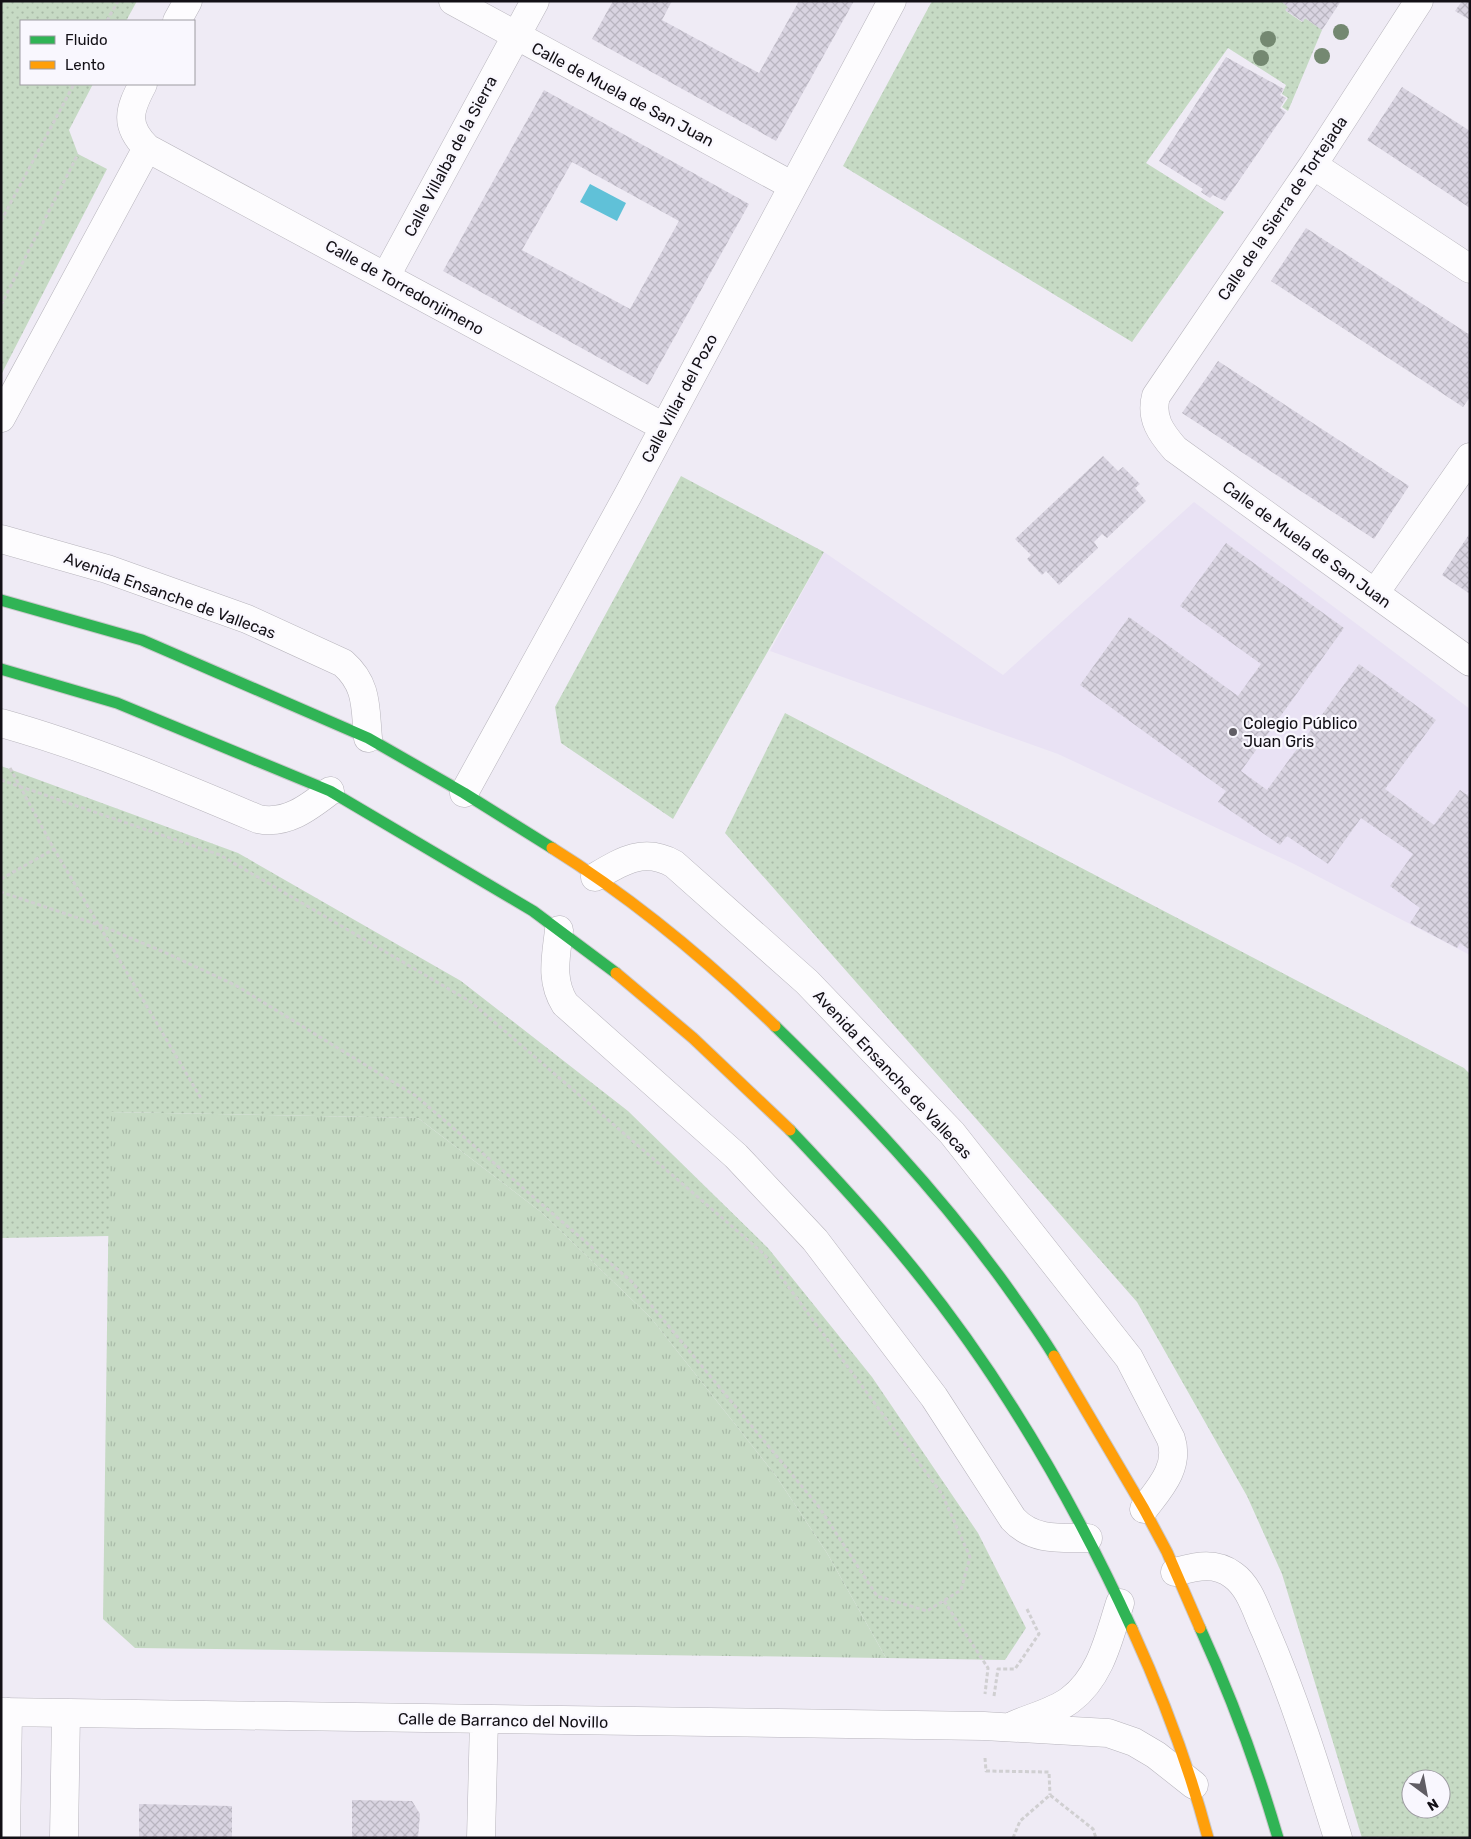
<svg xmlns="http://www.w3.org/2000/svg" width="1471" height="1839" viewBox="0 0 1471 1839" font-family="Rubik,sans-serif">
	<defs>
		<pattern id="grass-tufts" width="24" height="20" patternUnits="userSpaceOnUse" patternTransform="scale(1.25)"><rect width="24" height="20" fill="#c6dac4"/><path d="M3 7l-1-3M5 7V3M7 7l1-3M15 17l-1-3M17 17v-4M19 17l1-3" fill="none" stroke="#a9baa8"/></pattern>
		<pattern id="park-dots" width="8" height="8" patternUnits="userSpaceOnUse" patternTransform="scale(1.25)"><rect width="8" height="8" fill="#c6dac4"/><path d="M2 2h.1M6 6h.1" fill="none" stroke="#a9baa8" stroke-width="1.8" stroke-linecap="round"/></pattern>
		<pattern id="building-cross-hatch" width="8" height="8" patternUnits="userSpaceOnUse" patternTransform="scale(1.25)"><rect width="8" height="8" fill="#d9d4e1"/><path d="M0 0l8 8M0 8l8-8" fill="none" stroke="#b9b5c0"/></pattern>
	</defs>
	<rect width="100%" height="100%" fill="#efebf5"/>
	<!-- built -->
	<path fill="#e9e2f4" d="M1194,502L1470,709V955L1294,864L1058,754L770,651L824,552L1003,675Z"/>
	<!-- grass -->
	<path fill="url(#grass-tufts)" d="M110,1112L418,1118L541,1212L651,1318L776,1476L827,1553L886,1658L135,1648L103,1619Z"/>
	<!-- park -->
	<path fill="url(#park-dots)" fill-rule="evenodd" d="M1,1H137L126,21H21V84H93L69,130L78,154L107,169L1,375Z
		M932,1H1281L1288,7L1286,11L1302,22L1305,18L1322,30L1288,111L1282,107L1288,98L1282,94L1286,85L1228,48L1146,163L1224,212L1132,342L843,166Z
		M681,476L824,552L673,819L561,743L555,707Z
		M785,713L1464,1068L1470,1074V1838H1362L1282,1574L1247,1496L1137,1302L725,833ZM1411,1779H1441V1809H1411Z
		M1,766L238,853L461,981L628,1111L768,1248L872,1377L978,1533L1026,1628L1005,1660L886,1658L827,1553L776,1476L651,1318L541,1212L418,1118L111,1112L109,1236L1,1238Z"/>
	<!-- water -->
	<path fill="#60c1d8" d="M590,184L626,203L617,221L580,202Z"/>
	<!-- building -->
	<path fill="url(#building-cross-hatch)" fill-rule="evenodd" d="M613,1H672L662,20L759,73L799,1H854L776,141L592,39Z
		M1281,1H1341L1322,30L1305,18L1303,22L1285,10L1288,7Z
		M1462,1H1470V20L1455,11Z
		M1226,57L1284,89L1280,95L1286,98L1280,108L1286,112L1225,201L1213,195L1210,198L1201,192L1203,189L1159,161Z
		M1402,87L1470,131V208L1367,140Z
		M544,90L749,204L648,385L443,271ZM572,162L679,221L630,309L522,250Z
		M1306,228L1470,335V397L1463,407L1271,281Z
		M1218,361L1409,486L1374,539L1182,413Z
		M1103,456L1118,471L1123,467L1140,484L1135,488L1146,501L1107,538L1102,534L1094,542L1098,548L1059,585L1046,571L1042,575L1027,559L1031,555L1015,539Z
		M1470,533V594L1442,575Z
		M1226,543L1344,628L1241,771L1267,790L1359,664L1436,720L1385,789L1434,825L1460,790L1470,797V946L1468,949L1460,943L1457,948L1410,923L1420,908L1390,886L1413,854L1361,818L1328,864L1287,836L1280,845L1218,802L1226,791L1080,685L1129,617L1238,696L1261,664L1180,606Z
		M352,1800L412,1801L420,1814L418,1838H352Z
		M139,1804L232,1806V1838H139Z"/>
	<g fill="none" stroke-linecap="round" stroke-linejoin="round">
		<!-- street casing -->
		<g stroke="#b7b4bc" stroke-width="29">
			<path id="street" d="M453,1L793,186
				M1419,1L1313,165L1156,396C1150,418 1161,433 1175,449L1470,662
				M177,21L188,1
				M143,84C129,110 124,125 147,148C320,240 491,335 664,427
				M1313,165L1470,269
				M386,276L535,1
				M1,418L147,148
				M1,539L107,569L247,619L343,663C368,685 365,707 368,738
				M1375,593L1470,457
				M1,723C90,748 173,783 258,819C286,825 308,808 330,791
				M464,793L628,495L892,1
				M595,877C622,861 644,847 674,864L807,982L952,1133L1129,1358L1171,1439C1180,1467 1160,1488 1144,1509
				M559,930C556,957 550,980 565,1004L736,1156L815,1240L934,1397L1013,1519C1033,1541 1060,1538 1088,1538
				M1175,1572C1195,1567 1214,1561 1233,1575C1250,1587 1256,1611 1265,1630C1294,1697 1316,1767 1338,1838
				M1,1712L984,1726L1108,1733L1134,1742L1156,1755L1194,1785
				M1014,1725C1032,1717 1054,1712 1070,1700C1101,1677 1109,1637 1120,1603
				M6,1838L8,1712
				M64,1838L66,1713
				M481,1838L484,1720"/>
		</g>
		<!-- fast casing -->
		<g stroke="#cac8cc" stroke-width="13">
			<path id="fast" d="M1,600L142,640L368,738L464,793L552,848
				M1,669L117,703L330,791L533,911L616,973
				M775,1026C858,1107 937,1190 1005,1284C1022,1308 1039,1331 1054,1356
				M790,1130C829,1171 868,1213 904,1257C996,1368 1072,1498 1132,1629
				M1200,1628C1231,1696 1257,1766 1278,1838"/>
		</g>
		<!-- slow casing -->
		<g stroke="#cac8cc" stroke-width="13">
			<path id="slow" d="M552,848C632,898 708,961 775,1026
				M616,973L693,1038L790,1130
				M1054,1356L1144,1509L1167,1552L1200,1628
				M1132,1629C1163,1697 1189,1766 1208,1838"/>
		</g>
		<!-- path -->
		<path stroke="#d0cfd1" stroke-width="3" stroke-dasharray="4 2.5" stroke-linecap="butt" d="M107,21L118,1
			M1,221L74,84
			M1,305L78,154
			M10,768L54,849L202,1100
			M1,780L220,855L471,1002L764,1254L942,1494L970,1557L961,1590L927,1611L877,1596L819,1507L631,1281L416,1096L235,985L164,952L99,925L1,892
			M1,879L54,849
			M944,1601L988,1668L985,1694
			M994,1696L998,1669H1015L1039,1634L1026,1607
			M985,1758L986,1771L1049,1772L1050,1795
			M1013,1838L1020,1821L1050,1795L1093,1829L1096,1838"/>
		<!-- street -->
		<use href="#street" stroke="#fdfcfe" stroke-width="28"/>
		<!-- fast -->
		<use href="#fast" stroke="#30b455" stroke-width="11"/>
		<!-- slow -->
		<use href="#slow" stroke="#ff9f0a" stroke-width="11"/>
	</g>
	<!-- trees -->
	<g fill="#748871">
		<circle cx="1341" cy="32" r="8"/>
		<circle cx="1268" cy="39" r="8"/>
		<circle cx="1322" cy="56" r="8"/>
		<circle cx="1261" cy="58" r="8"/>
	</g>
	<!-- markers -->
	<circle fill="#605d64" stroke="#f9f7fe" stroke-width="2" cx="1233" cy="732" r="5"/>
	<g text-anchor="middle" stroke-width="4.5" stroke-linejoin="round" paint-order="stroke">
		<!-- street labels -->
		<g font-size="16" fill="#131016" stroke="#f9f7fe">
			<text transform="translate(623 94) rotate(28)" y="6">Calle de Muela de San Juan</text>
			<text transform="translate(450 156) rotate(-62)" y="6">Calle Villalba de la Sierra</text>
			<text transform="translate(1282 208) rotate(-56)" y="6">Calle de la Sierra de Tortejada</text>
			<text transform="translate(405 287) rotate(29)" y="6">Calle de Torredonjimeno</text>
			<text transform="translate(679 398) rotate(-62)" y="6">Calle Villar del Pozo</text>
			<text transform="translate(1307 544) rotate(36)" y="6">Calle de Muela de San Juan</text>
			<text transform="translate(170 595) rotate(20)" y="6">Avenida Ensanche de Vallecas</text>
			<text transform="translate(893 1074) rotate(47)" y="6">Avenida Ensanche de Vallecas</text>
			<text transform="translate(503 1720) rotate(1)" y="6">Calle de Barranco del Novillo</text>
		</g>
		<!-- poi labels -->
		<g font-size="16" fill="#131016" stroke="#f9f7fe" text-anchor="start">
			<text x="1243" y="729">Colegio Público<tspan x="1243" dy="18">Juan Gris</tspan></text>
		</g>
	</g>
	<!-- border -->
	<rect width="1471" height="1839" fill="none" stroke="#131016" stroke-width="5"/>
	<!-- legend -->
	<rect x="20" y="20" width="175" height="65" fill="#f9f7fe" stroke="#9d9ba1"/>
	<rect x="30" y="36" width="25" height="8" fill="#30b455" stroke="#9d9ba1"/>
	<text x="65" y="45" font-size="15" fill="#131016">Fluido</text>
	<rect x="30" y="61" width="25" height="8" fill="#ff9f0a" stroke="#9d9ba1"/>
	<text x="65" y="70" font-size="15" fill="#131016">Lento</text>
	<!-- north arrow -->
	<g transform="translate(1426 1794) rotate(148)"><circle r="24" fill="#f9f7fe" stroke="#9d9ba1"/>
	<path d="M0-4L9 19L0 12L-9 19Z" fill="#605d64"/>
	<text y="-8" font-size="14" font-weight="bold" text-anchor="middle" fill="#131016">N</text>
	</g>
</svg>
